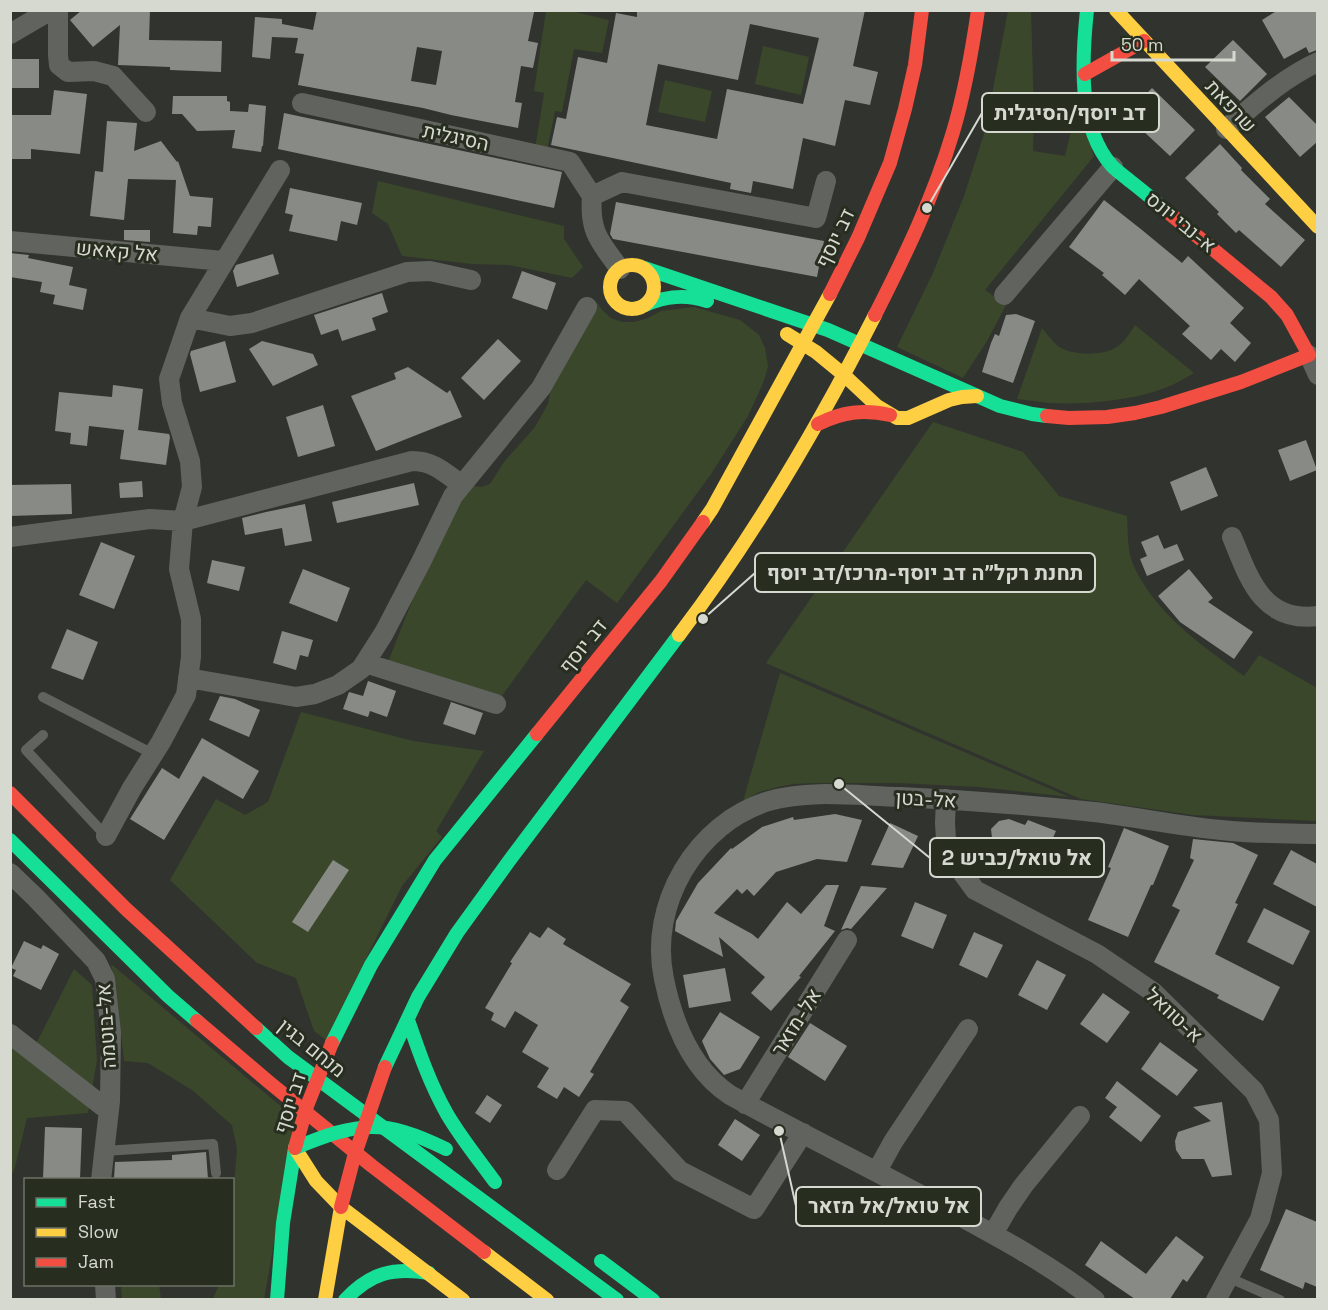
<svg xmlns="http://www.w3.org/2000/svg" width="1328" height="1310" viewBox="0 0 1328 1310" font-family="'Space Grotesk',Heebo,sans-serif">
	<rect width="100%" height="100%" fill="#31342e"/>
	<!-- green -->
	<path fill="#3a472b" d="M546,11H571L609,20L602,53L574,49L562,112L555,111L547,150L535,149L544,93L534,91Z
		M1008,11H1031L1034,114L1033,151L1065,156L1077,106L1094,156L985,290L1006,305L987,341L963,378L897,347L933,273L964,196L985,131Z
		M763,46L809,57L801,95L755,84Z
		M665,80L712,91L705,122L658,112Z
		M378,181L564,226V239L583,267L572,278L509,265L472,264L402,256L388,224L372,213Z
		M597,302L602,310L611,318L622,322H634L648,318L661,311L694,307L740,320L759,335L765,348L768,366L764,381L748,416L711,474L617,603L586,580L499,700L388,662L431,553L468,485L481,487L490,484L504,462L535,427L548,404L554,374Z
		M1135,325L1194,373C1182,380 1170,387 1156,391C1126,401 1081,405 1049,403C1039,402 1028,400 1017,399L1042,328C1047,334 1052,341 1058,346C1071,356 1103,356 1117,347C1125,341 1130,333 1135,325Z
		M933,422L1023,452L1059,496L1127,516C1128,530 1127,548 1132,562C1153,612 1201,645 1244,676L1259,655L1317,688V821L1193,815L1081,799L766,663Z
		M780,673L1069,797L979,787L898,783H814L793,784L778,787L759,792L743,801Z
		M301,712L413,741L484,751L436,831L442,837L402,886L326,1040L314,1031L296,978L257,963L170,880L216,799L245,815L268,802Z
		M111,964L296,1119L264,1299H213L219,1285L232,1284V1208L237,1148L232,1125L192,1090L148,1063L124,1061L116,987Z
		M74,969L92,985L97,1060L88,1113L27,1118L15,1167L11,1177V1037L36,1044Z
		M121,1285H159L161,1299H122Z"/>
	<!-- building -->
	<path fill="#888b85" fill-rule="evenodd" d="M82,10H150L149,40L222,41L221,72L170,70V67L118,65L120,25L93,47L70,20Z
		M317,10H525L534,12L528,41L538,43L533,68L521,66L515,102L522,103L518,128L451,115L423,108L298,85L304,54L295,53L298,38L272,37L270,59L252,57L255,17L282,19V24L313,30ZM417,47L442,51L436,85L411,81Z
		M637,10H865L853,66L878,72L870,105L845,100L835,146L803,138L793,189L753,181L751,193L730,189L731,183L551,145L557,117L566,119L578,57L607,63L616,13L637,17ZM750,24L819,38L803,104L727,89L717,139L646,125L658,64L738,80Z
		M1278,10H1317V50L1309,53L1306,47L1284,59L1262,20Z
		M1233,40L1267,74L1240,101L1205,67Z
		M10,59H39V88H10Z
		M1152,88L1195,130L1170,156L1126,115Z
		M54,90L87,94L80,154L31,149V159H10V115H51Z
		M173,96H227V101L230,102V111L248,112L249,104L266,106L263,146H262L261,152L232,148L235,130L197,131L182,114H172Z
		M1289,97L1317,125V142L1300,157L1265,117Z
		M284,113L562,172L554,208L278,149Z
		M107,121L137,123L134,151L161,141L177,162L178,161L190,196L213,198L211,227L198,226L197,235L173,233L176,180L128,179L124,220L90,216L95,171L103,172Z
		M1220,144L1242,168L1241,170L1270,199L1265,204L1305,240L1281,267L1239,230L1236,233L1217,214L1219,212L1185,178Z
		M290,188L362,203L357,225L341,221L337,241L289,231L293,215L285,213Z
		M1104,200L1142,230L1182,263L1188,256L1244,308L1230,323L1251,343L1235,362L1221,349L1211,360L1182,334L1190,326L1139,279L1125,295L1102,275L1104,273L1069,247Z
		M616,202L824,241L817,277L613,239L610,234Z
		M124,230H150V242L124,240Z
		M10,253L29,255L28,258L73,267L69,285L87,289L83,310L53,304L55,295L40,292L42,282L10,277Z
		M273,254L279,274L237,287L233,271L236,265Z
		M522,271L556,283L547,310L512,298Z
		M382,293L388,312L372,318L376,330L342,341L338,329L321,335L314,315Z
		M1016,314L1035,321L1013,383L982,372L991,343L995,334L999,336L1006,315Z
		M498,339L521,361L484,400L461,378Z
		M225,341L236,382L200,392L190,354L191,351Z
		M262,341L313,354L318,365L273,386L249,349Z
		M408,367L447,393L450,390L462,417L376,451L351,396L396,379L394,373Z
		M113,385L143,389L138,430L169,434L170,437L166,465L120,459L124,430L89,426L87,446L70,444L71,433L55,431L59,392L112,397Z
		M323,405L335,446L298,457L286,417Z
		M1306,440L1317,470L1290,481L1278,450Z
		M1206,467L1218,496L1181,511L1170,482Z
		M142,481L143,497L120,498L119,483Z
		M414,483L419,505L337,523L332,502Z
		M71,484L72,514L10,516V485Z
		M305,504L312,541L285,546L282,528L245,535L242,518L266,512Z
		M1158,535L1164,549L1177,544L1184,560L1147,576L1140,559L1147,556L1141,542Z
		M101,542L135,556L114,609L79,595Z
		M212,560L245,567L239,591L207,583Z
		M303,569L350,588L337,622L289,603Z
		M1189,569L1213,598L1208,602L1253,632L1234,659L1180,622L1158,596Z
		M67,629L98,642L83,680L51,668Z
		M282,631L313,640L308,657L300,655L296,670L273,663Z
		M368,681L396,691L387,717L370,711L368,717L343,709L349,692L363,696Z
		M220,696L235,699L260,710L249,737L209,720Z
		M451,702L483,713L475,735L443,724Z
		M202,738L259,771L243,799L203,776L164,840L130,819L162,768L179,779Z
		M835,814L862,820L847,862L817,859L776,872L754,896L747,889L742,894L737,889L714,913L752,934L758,939L787,902L801,914L826,885H839L824,926L835,931L799,976L801,977L771,1011L751,993L765,977L719,937L723,957L675,931L676,921L698,883L731,848L732,849L762,827L793,817L794,820Z
		M1009,819L1025,825L1028,820L1056,831L1040,867L989,846L992,838L991,829L999,821Z
		M890,823L918,836L903,868L871,865Z
		M1124,828L1169,846L1153,885H1151L1128,937L1088,920L1111,868L1108,867Z
		M1193,839L1233,843L1258,855L1235,903L1238,904L1215,954L1280,987L1263,1021L1217,998L1219,995L1154,962L1180,910L1172,906L1194,860L1190,858Z
		M1291,850L1317,864V907L1273,884Z
		M333,860L349,870L308,932L292,922Z
		M861,886L887,888L851,929L847,928L841,930Z
		M915,902L947,915L933,949L901,936Z
		M1264,908L1310,931L1293,965L1247,942Z
		M548,927L566,939L563,944L631,984L620,1001L629,1007L590,1072L594,1074L579,1097L564,1087L557,1099L537,1087L549,1068L522,1052L538,1025L515,1011L505,1028L491,1020L494,1013L485,1008L512,963L510,962L530,932L540,938Z
		M974,932L1003,945L987,978L959,965Z
		M24,941L41,949L43,945L59,954L41,990L13,976L16,970L11,968Z
		M1037,960L1066,975L1047,1010L1018,995Z
		M725,968L731,1001L689,1008L683,975Z
		M1103,993L1130,1012L1107,1043L1080,1024Z
		M720,1012L760,1037L740,1069L724,1075L710,1059L702,1041Z
		M810,1023L847,1046L825,1081L788,1057Z
		M1160,1042L1198,1070L1177,1096L1141,1069Z
		M1117,1081L1161,1116L1141,1142L1109,1117L1117,1107L1105,1098Z
		M487,1095L502,1105L490,1123L475,1113Z
		M1222,1102L1232,1175L1212,1177L1204,1159H1182L1176,1150L1175,1141L1178,1132L1211,1121L1193,1107Z
		M735,1119L760,1135L742,1161L718,1145Z
		M45,1127L82,1128L80,1179H43Z
		M206,1152L208,1179H114L115,1162L172,1160V1155Z
		M1286,1209L1317,1222V1287L1305,1282L1303,1289L1260,1270Z
		M1176,1236L1204,1257L1187,1282L1183,1279L1170,1299H1135L1085,1265L1101,1241L1146,1274Z"/>
	<g fill="none" stroke-linecap="round" stroke-linejoin="round">
		<!-- lane -->
		<path stroke="#61635f" stroke-width="10" d="M43,697L153,754
			M43,735L26,750L106,836
			M104,1151L213,1144L216,1173
			M1227,1277L1280,1300"/>
		<!-- street -->
		<path stroke="#61635f" stroke-width="20" d="M58,10V55L59,65L68,72L94,71L113,76L146,112
			M10,34L51,10
			M302,103L570,162L592,196L622,182L816,218L826,181
			M1226,129C1255,104 1283,78 1318,62
			M592,196C589,232 600,242 620,269
			M10,241L223,261
			M1004,295L1113,167
			M190,318L230,326L252,323L407,272L430,271L471,280
			M1309,355L1318,375
			M10,537L150,519L183,521L412,461C434,461 445,473 462,485
			M1232,537C1249,578 1262,623 1318,616
			M365,663L496,704
			M188,678L296,697L315,694L338,685L361,669L384,633L421,562L453,496L541,388L587,307
			M946,799L945,823L946,839L953,860L975,890L1097,954L1153,992L1254,1091L1269,1120L1272,1173L1260,1219L1216,1300
			M106,836L132,788L161,742L186,695L191,657V619L179,569L183,521L192,487L190,461L172,403L169,379L190,318L280,170
			M10,873L35,897L96,961L105,979L111,1032L110,1101L101,1180
			M10,1034L109,1111
			M745,1104L847,940
			M557,1170L595,1110L625,1111L680,1171L754,1209L803,1133
			M877,1171L893,1142L968,1029
			M993,1234L1008,1208L1023,1186L1080,1116
			M105,1284L106,1300
			M1095,1300C1052,1266 1004,1240 956,1214C881,1173 805,1136 730,1095C691,1069 673,1023 664,979C648,905 696,823 769,801C811,789 858,796 901,797C965,800 1030,805 1094,812C1136,817 1178,826 1221,830C1253,834 1286,833 1318,834"/>
		<!-- fast -->
		<path stroke="#16e098" stroke-width="14" d="M1087,10C1082,58 1077,127 1112,166C1117,171 1124,176 1130,181C1143,191 1156,202 1169,213
			M644,268L828,330L1000,406L1032,414L1047,416
			M645,305C666,296 685,294 707,301
			M10,840L168,996L197,1021
			M408,1020C419,1052 430,1084 447,1114C461,1138 479,1160 495,1182
			M256,1028L288,1057L617,1300
			M332,1043L371,965L435,860L537,734
			M385,1067L418,997L457,933L509,861L679,635
			M601,1261L653,1300
			M277,1300L283,1223L295,1148
			M345,1300C370,1273 393,1267 429,1273"/>
		<!-- slow -->
		<path stroke="#ffcf43" stroke-width="14" d="M1116,10L1318,227
			M610 287a22 22 0 1 1 44 0a22 22 0 1 1-44 0Z
			M787,334L816,352L844,375L877,406L897,418H908L949,400L962,397L977,396
			M703,522L712,509L830,294
			M679,635C755,535 818,427 875,315
			M295,1148L316,1181L341,1207L463,1300
			M484,1252L547,1300
			M325,1300L341,1207"/>
		<!-- jam -->
		<path stroke="#f24e42" stroke-width="14" d="M1085,74L1144,41
			M830,294L858,238L890,163L905,109L915,65L922,10
			M875,315C905,256 934,196 953,132C965,92 972,51 978,10
			M1047,416L1069,418L1107,417L1135,413L1161,407L1241,382L1309,355L1287,315L1271,297L1169,213
			M818,424C842,412 863,409 890,415
			M537,734L661,581L703,522
			M10,793L126,909L256,1028
			M197,1021L270,1083L372,1166L484,1252"/>
		<!-- fast-bridge -->
		<path stroke="#16e098" stroke-width="14" d="M295,1148C358,1122 383,1118 446,1149"/>
		<!-- jam-bridge -->
		<path stroke="#f24e42" stroke-width="14" d="M295,1148L307,1106L332,1043
			M341,1207L354,1157L385,1067"/>
	</g>
	<g text-anchor="middle" stroke-width="6" stroke-linejoin="round" paint-order="stroke">
		<!-- street labels -->
		<g font-size="20" fill="#d5d9d0" stroke="#272e20">
			<text transform="translate(1231 106) rotate(47)" y="7">שרפאת</text>
			<text transform="translate(456 137) rotate(12)" y="7">הסיגלית</text>
			<text transform="translate(1181 222) rotate(39)" y="7">א-נבי יונס</text>
			<text transform="translate(835 238) rotate(-64)" y="7">דב יוסף</text>
			<text transform="translate(117 251) rotate(5)" y="7">אל קאאש</text>
			<text transform="translate(583 646) rotate(-51)" y="7">דב יוסף</text>
			<text transform="translate(926 799) rotate(3)" y="7">אל-בטן</text>
			<text transform="translate(1174 1015) rotate(43)" y="7">א-טוואל</text>
			<text transform="translate(796 1022) rotate(-58)" y="7">אל-מזאר</text>
			<text transform="translate(106 1026) rotate(-94)" y="7">אל-בוטמה</text>
			<text transform="translate(312 1048) rotate(39)" y="7">מנחם בגין</text>
			<text transform="translate(290 1103) rotate(-72)" y="7">דב יוסף</text>
		</g>
	</g>
	<!-- callouts -->
	<path fill="none" stroke="#d5d9d0" stroke-width="2" d="M927 208L982 113M703 619L755 573M839 784L930 858M779 1131L796 1206"/>
	<g fill="#d5d9d0" stroke="#272e20" stroke-width="2">
		<circle cx="927" cy="208" r="6"/>
		<circle cx="703" cy="619" r="6"/>
		<circle cx="839" cy="784" r="6"/>
		<circle cx="779" cy="1131" r="6"/>
	</g>
	<g fill="#272e20" stroke="#d5d9d0" stroke-width="2">
		<rect x="982" y="93" width="177" height="39" rx="6"/>
		<rect x="755" y="553" width="340" height="39" rx="6"/>
		<rect x="930" y="838" width="174" height="39" rx="6"/>
		<rect x="796" y="1187" width="185" height="39" rx="6"/>
	</g>
	<g font-size="21" text-anchor="middle" font-weight="bold" fill="#d5d9d0">
		<text x="1070" y="120">דב יוסף/הסיגלית</text>
		<text x="925" y="580">תחנת רקל״ה דב יוסף-מרכז/דב יוסף</text>
		<text x="1017" y="865">אל טואל/כביש 2</text>
		<text x="889" y="1213">אל טואל/אל מזאר</text>
	</g>
	<!-- border -->
	<rect width="1328" height="1310" fill="none" stroke="#d5d9d0" stroke-width="24"/>
	<!-- legend -->
	<rect x="24" y="1178" width="210" height="108" fill="#272e20" stroke="#6d7266" stroke-width="1.5"/>
	<rect x="36" y="1198" width="30" height="9" fill="#16e098" stroke="#6d7266" stroke-width="1.5"/>
	<text x="78" y="1208" font-size="18" fill="#d5d9d0">Fast</text>
	<rect x="36" y="1228" width="30" height="9" fill="#ffcf43" stroke="#6d7266" stroke-width="1.5"/>
	<text x="78" y="1238" font-size="18" fill="#d5d9d0">Slow</text>
	<rect x="36" y="1258" width="30" height="9" fill="#f24e42" stroke="#6d7266" stroke-width="1.5"/>
	<text x="78" y="1268" font-size="18" fill="#d5d9d0">Jam</text>
	<!-- scale -->
	<path d="M1112 51v9h122v-9" fill="none" stroke="#d5d9d0" stroke-width="3"/>
	<text x="1121" y="51" font-size="18" fill="#d5d9d0" stroke="#272e20" stroke-width="4.5" paint-order="stroke">50 m</text>
</svg>
